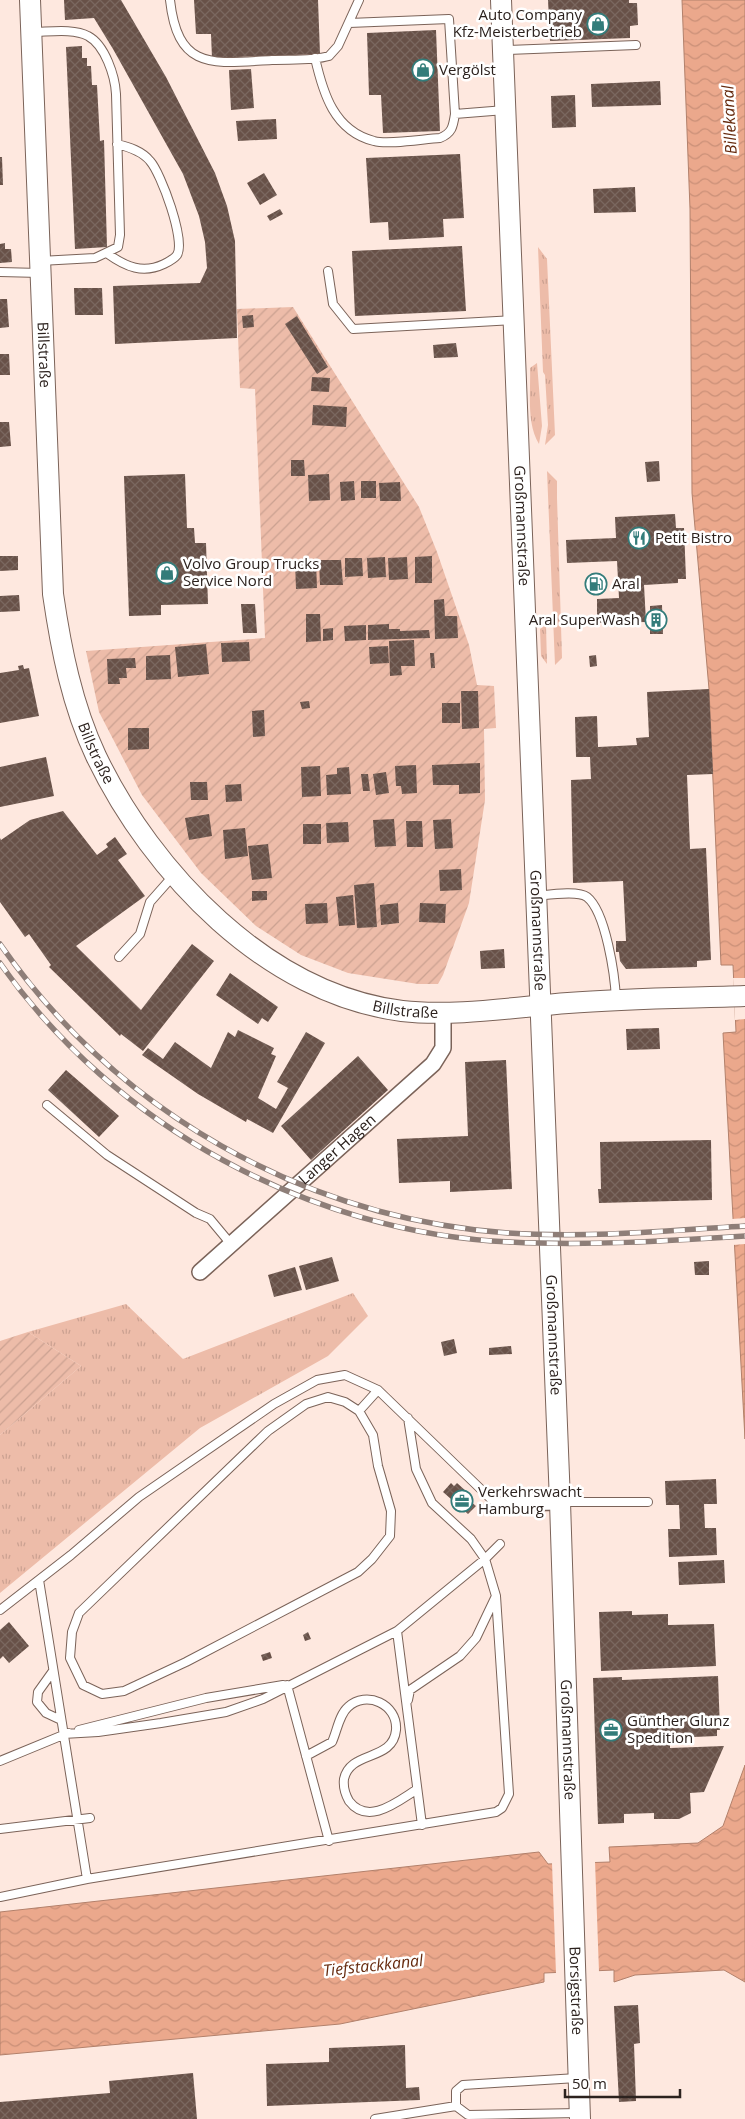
<svg xmlns="http://www.w3.org/2000/svg" width="745" height="2119" viewBox="0 0 745 2119" font-family="'Open Sans',sans-serif">
	<defs>
		<pattern id="grass-tufts" width="24" height="20" patternUnits="userSpaceOnUse" patternTransform="scale(1.25)"><rect width="24" height="20" fill="#edbca9"/><path d="M3 7l-1-3M5 7V3M7 7l1-3M15 17l-1-3M17 17v-4M19 17l1-3" fill="none" stroke="#cba191"/></pattern>
		<pattern id="garden-furrows" width="10" height="10" patternUnits="userSpaceOnUse" patternTransform="scale(1.25)"><rect width="10" height="10" fill="#edbca9"/><path d="M-1 1l2-2M0 10L10 0M9 11l2-2" fill="none" stroke="#cba191"/></pattern>
		<pattern id="water-waves" width="16" height="10" patternUnits="userSpaceOnUse" patternTransform="scale(1.25)"><rect width="16" height="10" fill="#eba88c"/><path d="M0 5q4-4 8 0t8 0" fill="none" stroke="#ca9078"/></pattern>
		<pattern id="building-cross-hatch" width="8" height="8" patternUnits="userSpaceOnUse" patternTransform="scale(1.25)"><rect width="8" height="8" fill="#685148"/><path d="M0 0l8 8M0 8l8-8" fill="none" stroke="#7a675f"/></pattern>
	</defs>
	<rect width="100%" height="100%" fill="#fee8df"/>
	<!-- grass -->
	<path fill="url(#grass-tufts)" d="M538,247L547,259L555,435L545,445L548,425L545,375L543,372Z
		M537,363L542,426L539,444C526,423 531,392 530,368Z
		M547,471L557,481V498L562,658L555,665Z
		M546,625L547,664L541,656L540,629Z
		M353,1293L368,1316L328,1356L200,1428L0,1593V1435L81,1366L28,1332L126,1304L183,1359Z"/>
	<!-- garden -->
	<path fill="url(#garden-furrows)" d="M293,307L419,507L437,552L469,645L477,685L494,686L496,728L484,729L485,800L469,903L443,975L438,984H418L348,973L301,955L256,926L201,873L142,795L99,712L86,651L265,638L255,389L240,388L237,309Z
		M28,1332L81,1366L0,1435V1341Z"/>
	<!-- water -->
	<path fill="url(#water-waves)" stroke="#b2806b" d="M682,0H745V1439L723,1033L736,1032L733,965H721L709,689L692,493L690,209Z
		M745,1765V1982L724,1970L635,1975L614,1982V1970L544,1973V1982L340,2024L0,2055V1912L539,1852L548,1864L610,1862L609,1847L698,1843L723,1826Z"/>
	<!-- pier -->
	<path fill="#fee8df" d="M733,978H745V1019L735,1020Z
		M745,1218V1244L733,1245L732,1219Z
		M595,1861L599,1972L556,1974L552,1863Z"/>
	<!-- building -->
	<path fill="url(#building-cross-hatch)" d="M64,0H121L166,77L215,173L227,206L235,241L237,338L115,344L113,286L200,283L207,268L205,242L199,216L183,174L113,49L94,18L65,20Z
		M194,0H318L320,54L212,58L211,34H196Z
		M548,0H629V3H637L638,25L630,26V38L550,41Z
		M436,30L440,131L383,133L381,95H369L367,33Z
		M82,46V58H87V66H91L92,85H97L100,141L104,140L107,247L75,249L66,47Z
		M251,69L254,108L231,110L229,70Z
		M660,81L661,105L592,107L591,84Z
		M575,95L576,127L552,128L551,96Z
		M276,119L277,139L238,141L236,121Z
		M460,154L464,218L443,219L444,237L389,240L388,222L370,223L366,158Z
		M0,157H2L3,185H0Z
		M264,173L277,195L260,205L247,183Z
		M635,187L636,212L594,213L593,189Z
		M280,209L283,214L270,221L267,216Z
		M5,243V249H11L12,262L0,263V244Z
		M462,246L466,311L355,316L352,251Z
		M74,288H102L103,315H75Z
		M0,299H7L9,327L0,328Z
		M253,315L254,327L243,328L242,316Z
		M297,316L328,367L317,374L285,324Z
		M456,343L458,357L434,358L433,345Z
		M0,354H9L10,375H0Z
		M312,377L330,378L329,392L311,391Z
		M313,405L347,407L346,427L312,425Z
		M0,422H9L11,446L0,447Z
		M291,460H304L305,476H291Z
		M659,461L660,481L647,482L645,462Z
		M185,474L187,528H194L195,543H206L208,604L161,605V615L129,616L124,476Z
		M329,474L330,500L309,501L308,475Z
		M354,481L355,500L341,501L340,482Z
		M361,481H376V498H361Z
		M400,482L401,501H380L379,483Z
		M675,514L676,528H684L686,579H678V583L644,585L646,622L597,623V599L619,598L617,561L567,563L566,540L616,538L615,517Z
		M0,556H18V570L0,571Z
		M432,556V583H415V557Z
		M385,557L386,577L368,578L367,558Z
		M407,557L408,579L389,580L388,558Z
		M345,558H362L363,576L345,577Z
		M319,560H341L343,585H320Z
		M316,561L317,588L296,589L295,562Z
		M19,595L20,611L0,612V596Z
		M444,599L445,616H457L458,638L435,639L434,600Z
		M241,604H255L257,633H243Z
		M662,605L663,634H650V606Z
		M306,614H320L321,641L306,642Z
		M389,624V629H400V631L429,630L430,638L368,640V625Z
		M366,625V640L345,641L344,626Z
		M333,628V640L323,641V629Z
		M414,640L415,666H401L402,675L390,676L389,641Z
		M249,642L250,661L222,662L221,643Z
		M206,644L209,674L178,677L175,647Z
		M388,646L389,663L370,664L369,647Z
		M430,653H434L435,668H431Z
		M170,655L171,679L146,680V656Z
		M596,655L597,666L590,667L589,656Z
		M135,658L136,668H126L127,678H119L120,684H108L107,659Z
		M23,665L24,669L29,668L39,716L0,723V673L19,670L18,666Z
		M709,689L713,774L687,775L690,849L706,848L711,960L697,961V967L626,969L620,961L619,952H616V941H626L623,881L573,883L571,780L591,779L590,757H576L575,717L597,716L598,747L637,745L636,738L649,737L647,692Z
		M461,691H478L479,728L462,729Z
		M309,701L310,708L302,709L300,702Z
		M442,703H460V723H442Z
		M264,710L265,736L253,737L252,711Z
		M128,728H149V749L128,750Z
		M46,757L54,796L0,807V767Z
		M480,763V793L459,794V785H433L432,765Z
		M416,765L417,793L402,794L401,786H396L395,766Z
		M320,766L321,796L302,797L301,767Z
		M349,767L351,794L327,795L326,775L337,774V768Z
		M386,772L389,793L376,795L373,774Z
		M361,774H368L370,791H363Z
		M190,782H207L208,800H191Z
		M241,784L242,801L226,802L225,785Z
		M63,811L97,855L108,847L106,844L115,837L127,854L118,860L145,896L76,946L141,1010L192,944L214,961L143,1051L121,1034L120,1036L49,967L51,965L29,934L25,937L0,902V838L1,840L30,820Z
		M209,814L212,836L189,840L185,818Z
		M394,819L396,846L375,847L373,820Z
		M451,819L453,848L435,849L433,820Z
		M406,821H422L423,847H407Z
		M348,822L349,842L327,843L326,823Z
		M303,824H321V844H303Z
		M245,828L248,856L225,859L223,830Z
		M268,844L272,878L252,880L248,846Z
		M461,869L462,890L440,891L439,870Z
		M374,883L377,927L357,928L354,885Z
		M252,891H267V900L252,901Z
		M353,895L355,925L339,926L336,897Z
		M327,903L328,923L306,924L305,904Z
		M398,903L399,923L381,925L380,905Z
		M420,903L446,904L445,923L419,922Z
		M504,949L505,968L481,969L480,951Z
		M230,973L278,1007L268,1022L262,1018L258,1024L216,995Z
		M659,1028L660,1049L627,1050L626,1029Z
		M238,1030L274,1048L271,1054L276,1056L258,1098L276,1109L288,1088L277,1082L306,1032L325,1043L273,1133L247,1119L246,1122L198,1094L142,1055L148,1048L163,1059L175,1042L211,1068L228,1032L235,1037Z
		M358,1056L388,1090L311,1160L281,1126Z
		M506,1060L512,1189L450,1192V1181L399,1183L397,1139L468,1136L465,1062Z
		M66,1070L119,1116L99,1137L48,1090Z
		M711,1140L712,1200L599,1203L598,1189H601L600,1142Z
		M332,1257L339,1281L306,1290L299,1266Z
		M709,1261V1275H695L694,1262Z
		M295,1267L302,1290L274,1297L268,1275Z
		M454,1339L457,1353L444,1356L441,1342Z
		M511,1346L512,1354L489,1355V1348Z
		M716,1479L717,1504H704L705,1528H716L717,1555L669,1557L668,1529H680L679,1505H666L665,1481Z
		M451,1483L454,1486L457,1483L467,1492L464,1496L476,1506L468,1514L443,1492Z
		M724,1560L725,1583L679,1585L678,1562Z
		M632,1611V1615L668,1614V1625L714,1624L716,1666L601,1671L599,1612Z
		M9,1622L29,1646L9,1663L3,1656L0,1659V1630Z
		M308,1632L311,1639L305,1641L303,1635Z
		M270,1652L272,1658L263,1661L261,1655Z
		M718,1676L720,1730H717V1736L670,1738V1748L724,1746L704,1792L690,1793L691,1813L679,1819H654V1813L624,1814V1823L598,1824L593,1678L622,1677V1680Z
		M638,2005L640,2043L634,2044L636,2101L619,2102L614,2006Z
		M405,2045L406,2088L419,2087L420,2100L267,2106L266,2064L329,2062V2048Z
		M193,2073L197,2119H0V2102L110,2093L109,2081Z"/>
	<g fill="none" stroke-linecap="round" stroke-linejoin="round">
		<!-- lane casing -->
		<g stroke="#7b6359" stroke-width="10">
			<path id="lane" d="M170,0C178,72 214,63 272,60C290,59 312,61 329,56L338,46L359,0
				M349,23L449,19L455,114L505,110
				M33,32C48,32 74,28 88,36C105,45 115,76 116,94L120,235L118,247L95,258L40,261
				M505,50L636,45
				M315,58C323,93 334,131 374,141C388,145 423,139 440,138C452,133 453,127 455,114
				M108,254C126,267 143,274 164,264C168,262 174,259 177,255C186,241 161,173 150,161C142,151 129,147 117,144
				M328,271L333,304L353,329L513,320
				M0,272L40,273
				M536,896C547,895 578,890 587,897C606,912 615,976 616,1000
				M119,957L140,934L150,902L173,876
				M47,1105L107,1155L196,1213L210,1219L230,1243
				M328,1397L345,1402L359,1411L373,1435L378,1466L391,1511L390,1536L372,1559L358,1572L186,1662L124,1691L102,1694L83,1685L70,1658L72,1632L79,1613L268,1431L306,1404Z
				M359,1411L378,1390
				M562,1502H648
				M39,1580L87,1879
				M0,1610L71,1555L139,1497L274,1404L317,1380L345,1375L378,1390L492,1500L506,1503
				M397,1631L422,1825
				M53,1671L38,1692L37,1702L46,1713L61,1720
				M287,1685L329,1841
				M408,1700L410,1690L460,1656L476,1638L496,1596L485,1559L471,1539L432,1503L416,1469L408,1418
				M79,1730L206,1698L283,1685
				M63,1734L98,1732L161,1723L226,1712L263,1699L397,1631L485,1559L500,1544
				M306,1756L332,1742C337,1731 339,1715 348,1707C366,1690 398,1704 396,1730C393,1762 350,1750 344,1779C343,1787 345,1794 349,1801C368,1826 397,1802 416,1790
				M0,1761L68,1733
				M0,1829L90,1818
				M0,1897L87,1879L496,1812L502,1808L509,1794L496,1596
				M577,2078L463,2085L456,2091V2106L468,2115L579,2113
				M375,2119L456,2106"/>
		</g>
		<!-- street casing -->
		<g stroke="#7b6359" stroke-width="18">
			<g id="street">
				<path id="s1" d="M200,1272L433,1064L443,1048V1011"/>
				<path d="M506,1503L560,1502"/>
			</g>
		</g>
		<!-- secondary casing -->
		<g stroke="#7b6359" stroke-width="22">
			<g id="secondary">
				<path id="s2" d="M30,0L53,594C61,649 72,705 96,756C152,873 267,994 402,1011C453,1017 516,1007 568,1003C627,998 686,998 745,996"/>
				<path id="s3" d="M501,0L560,1502L580,2119"/>
			</g>
		</g>
		<!-- lane -->
		<use href="#lane" stroke="#fff" stroke-width="8"/>
		<!-- street -->
		<use href="#street" stroke="#fff" stroke-width="15"/>
		<!-- secondary -->
		<use href="#secondary" stroke="#fff" stroke-width="20"/>
		<!-- rail casing -->
		<g stroke="#8e7e78" stroke-width="5.5">
			<path id="rail" d="M0,944C117,1112 304,1218 508,1233C587,1238 667,1231 745,1226
				M0,963C114,1126 311,1233 510,1242C588,1246 667,1241 745,1236"/>
		</g>
		<!-- rail -->
		<use href="#rail" stroke="#fff" stroke-width="4" stroke-dasharray="11" stroke-linecap="butt"/>
	</g>
	<!-- icons -->
	<defs>
		<g id="shop-ring" transform="scale(1.125)"><circle r="9.5" fill="#fff" stroke="#337c7a" stroke-width="1.5"/><path d="M-5-2.5h2.3a2.7 3.5 0 0 1 5.4 0H5L5.5 6h-11ZM-1.5-2.5h3a1.5 2.3 0 0 0-3 0Z" fill="#337c7a"/></g>
		<g id="restaurant-ring" transform="scale(1.125)"><circle r="9.5" fill="#fff" stroke="#337c7a" stroke-width="1.5"/><path d="M-5-6h1v4h1v-4h1v4h1v-4h1v5L-1.5 .5V6h-2V.5L-5-1ZM5-6V6H3V1.5H1.5Q1.5-4 5-6Z" fill="#337c7a"/></g>
		<g id="fuel-ring" transform="scale(1.125)"><circle r="9.5" fill="#fff" stroke="#337c7a" stroke-width="1.5"/><path d="M-5.5-6h7V0h2V4h1.3V-2.5L3-4.5l.8-.8L6-3V5H2.5V1h-1V6h-7ZM-4.2-4.7v3.2H.2V-4.7Z" fill="#337c7a"/></g>
		<g id="building-ring" transform="scale(1.125)"><circle r="9.5" fill="#fff" stroke="#337c7a" stroke-width="1.5"/><path d="M-4-6H4V6H1V3H-1V6H-4ZM-2.5-4.3h1.7v1.8h-1.7ZM.8-4.3h1.7v1.8H.8ZM-2.5-1h1.7V.8h-1.7ZM.8-1h1.7V.8H.8Z" fill="#337c7a"/></g>
		<g id="office-ring" transform="scale(1.125)"><circle r="9.5" fill="#fff" stroke="#337c7a" stroke-width="1.5"/><path d="M-6-3h4V-5.5h4V-3h4V5H-6ZM-1-4.5V-3h2v-1.5ZM-6 0V1H6V0Z" fill="#337c7a"/></g>
	</defs>
	<g fill-rule="evenodd">
		<use href="#shop-ring" x="598" y="24"/>
		<use href="#shop-ring" x="423" y="70"/>
		<use href="#restaurant-ring" x="639" y="538"/>
		<use href="#shop-ring" x="167" y="573"/>
		<use href="#fuel-ring" x="596" y="584"/>
		<use href="#building-ring" x="656" y="620"/>
		<use href="#office-ring" x="462" y="1501"/>
		<use href="#office-ring" x="611" y="1730"/>
	</g>
	<g text-anchor="middle" stroke-width="5" stroke-linejoin="round" paint-order="stroke">
		<!-- poi labels -->
		<g font-size="15" fill="#2c221e" stroke="#fff" text-anchor="start">
			<text x="582" y="20" text-anchor="end">Auto Company<tspan x="582" dy="17">Kfz-Meisterbetrieb</tspan></text>
			<text x="439" y="75">Vergölst</text>
			<text x="655" y="543">Petit Bistro</text>
			<text x="183" y="569">Volvo Group Trucks<tspan x="183" dy="17">Service Nord</tspan></text>
			<text x="612" y="589">Aral</text>
			<text x="640" y="625" text-anchor="end">Aral SuperWash</text>
			<text x="478" y="1497">Verkehrswacht<tspan x="478" dy="17">Hamburg</tspan></text>
			<text x="627" y="1726">Günther Glunz<tspan x="627" dy="17">Spedition</tspan></text>
		</g>
		<!-- street labels -->
		<g font-size="15" fill="#2c221e" stroke="#fff">
			<text dy="5" stroke="none"><textPath href="#s2" startOffset="355">Billstraße</textPath></text>
			<text dy="5" stroke="none"><textPath href="#s3" startOffset="526">Großmannstraße</textPath></text>
			<text dy="5" stroke="none"><textPath href="#s2" startOffset="760">Billstraße</textPath></text>
			<text dy="5" stroke="none"><textPath href="#s3" startOffset="931">Großmannstraße</textPath></text>
			<text dy="5" stroke="none"><textPath href="#s2" startOffset="1180">Billstraße</textPath></text>
			<text dy="5" stroke="none"><textPath href="#s1" startOffset="184">Langer Hagen</textPath></text>
			<text dy="5" stroke="none"><textPath href="#s3" startOffset="1336">Großmannstraße</textPath></text>
			<text dy="5" stroke="none"><textPath href="#s3" startOffset="1741">Großmannstraße</textPath></text>
			<text dy="5" stroke="none"><textPath href="#s3" startOffset="1992">Borsigstraße</textPath></text>
		</g>
		<!-- water labels -->
		<g font-size="16" font-style="italic" fill="#662a0e" stroke="#fff">
			<text transform="translate(729 120) rotate(-93)" y="6">Billekanal</text>
			<text transform="translate(373 1965) rotate(-6)" y="6">Tiefstackkanal</text>
		</g>
	</g>
	<!-- scale -->
	<path d="M565 2089v8h115v-8" fill="none" stroke="#2c221e" stroke-width="2.5"/>
	<text x="572" y="2089" font-size="15" fill="#2c221e" stroke="#ffffff" stroke-width="4" paint-order="stroke">50 m</text>
</svg>
